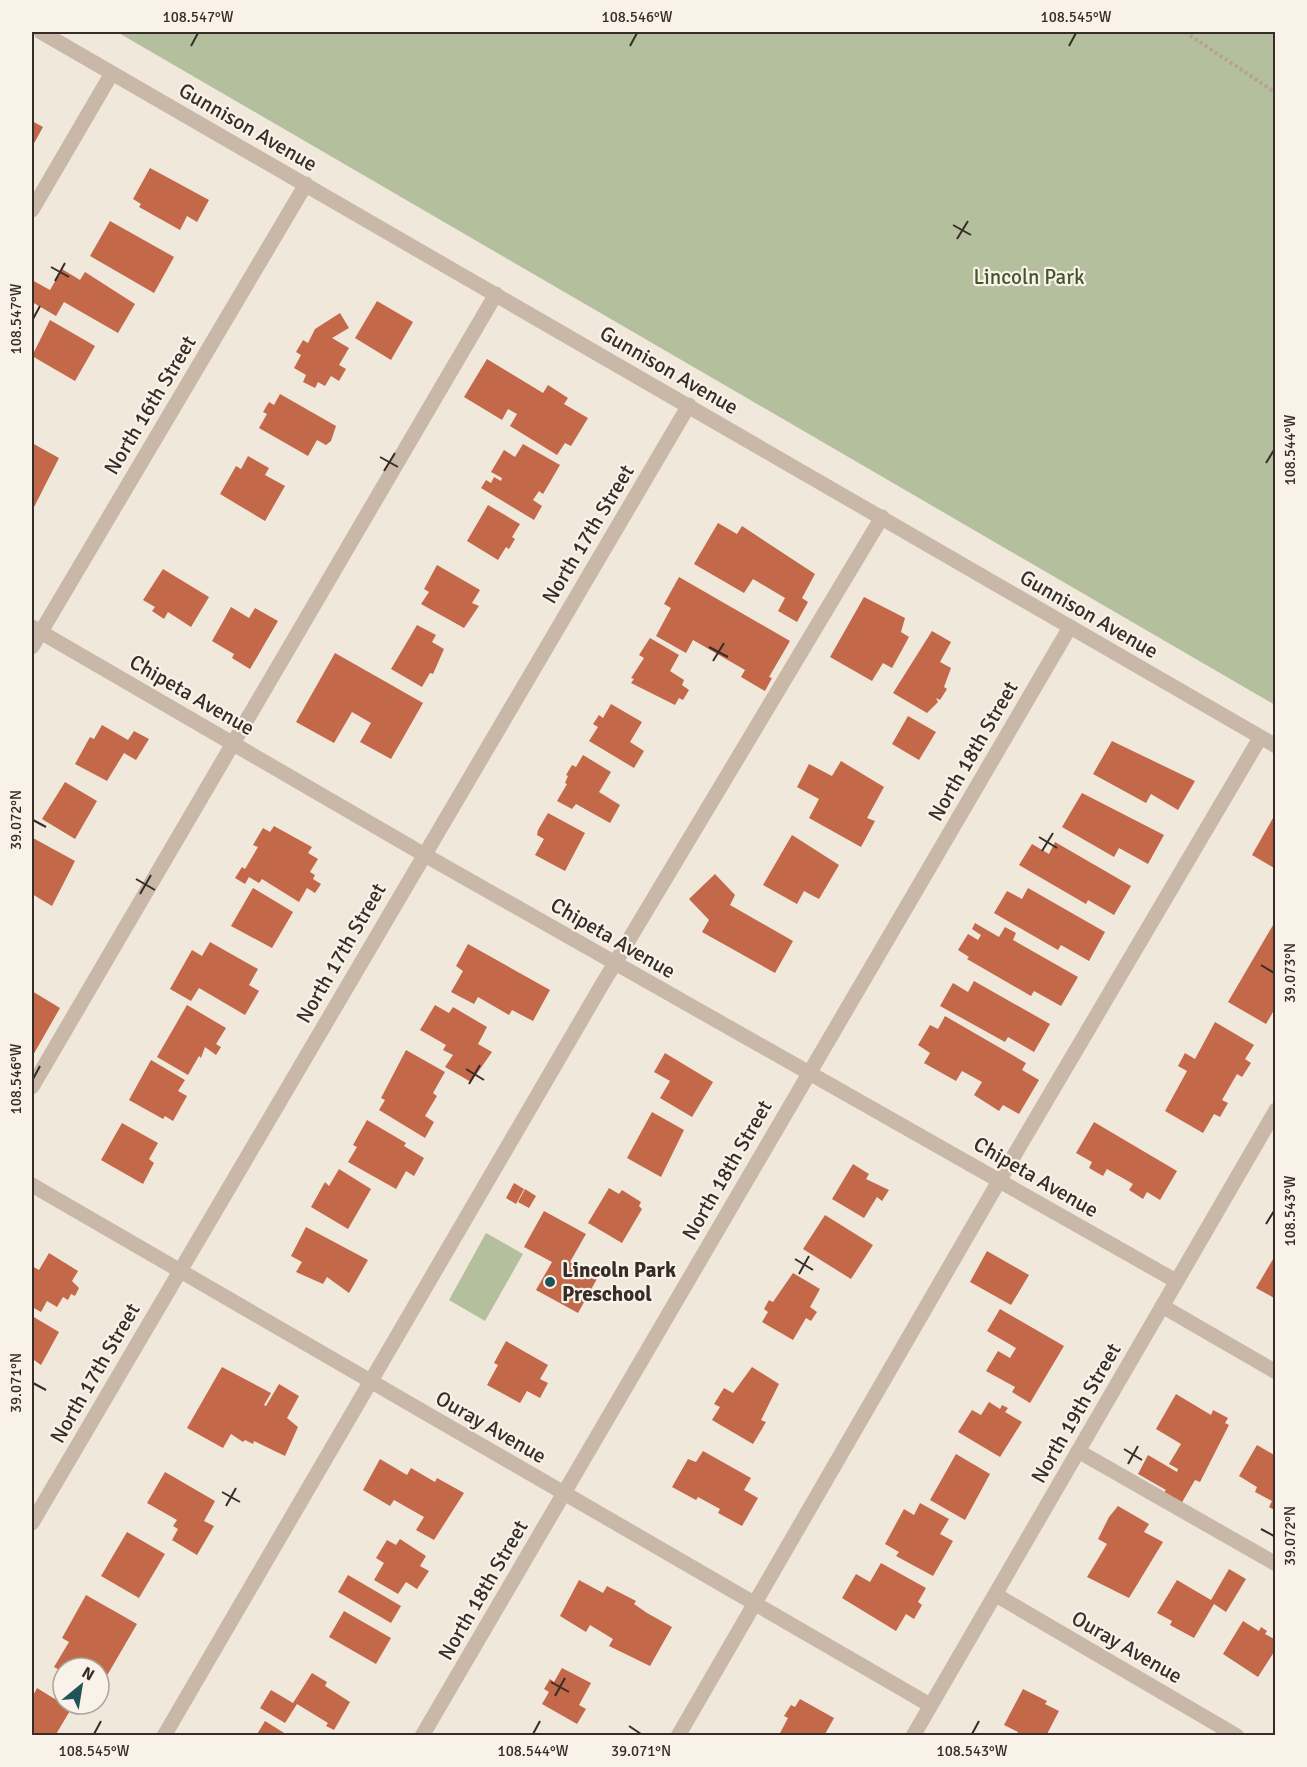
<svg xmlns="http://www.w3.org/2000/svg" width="1307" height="1767" viewBox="0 0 1307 1767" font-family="Signika,sans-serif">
	<rect width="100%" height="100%" fill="#f1e8dc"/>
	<!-- green -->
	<path fill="#b4c09d" d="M117,32H1275V705Z
		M486,1233L523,1254L485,1321L449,1300Z"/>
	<!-- building -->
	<path fill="#c36849" d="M32,121L43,127L32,147Z
		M150,168L209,200L197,222L187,216L180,230L139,207L141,204L133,199Z
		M110,221L174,257L154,293L90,256Z
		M62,269L80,280L85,272L135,304L118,333L64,302L56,316L32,302V280L50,290Z
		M377,301L413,322L391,360L355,338Z
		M340,313L349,328L332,338L349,348L339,365L346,369L339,381L331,376L325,386L318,382L315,388L303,382L306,375L294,368L301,355L296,352L303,340L308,343L315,329Z
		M50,320L95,346L75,381L32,356Z
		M487,359L543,393L548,385L568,398L564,404L588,418L571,446L565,443L557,455L510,426L517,414L508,409L502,420L464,397Z
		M280,394L336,426L331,441L326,445L317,440L308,456L259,428L267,414L263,412L269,402L274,405Z
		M32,443L59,458L32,511Z
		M523,444L560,465L543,494L539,491L533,500L542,506L534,520L481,488L486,480L491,483L494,477L501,481L502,478L491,472L504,450L515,457Z
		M248,456L269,468L265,475L285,486L265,521L220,494L236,466L241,469Z
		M488,505L520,524L512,537L515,539L509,549L506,547L498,560L467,541Z
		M718,523L737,534L742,526L815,574L802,598L808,602L797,622L778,611L785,598L753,579L744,593L694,564Z
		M437,565L480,590L472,603L479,606L464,628L421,604L429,592L424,589Z
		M163,569L209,597L191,627L168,612L164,619L152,611L155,607L143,600Z
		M679,577L790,641L769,677L772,678L765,691L741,677L745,670L693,640L686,653L656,636L671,608L664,604Z
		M864,597L905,618L901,632L909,637L892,668L883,663L872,681L830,657Z
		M231,607L249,618L255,608L278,621L250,669L232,658L234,654L212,641Z
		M417,625L436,635L432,642L444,649L433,674L430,673L422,687L391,669Z
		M932,631L951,642L940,662L951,668L944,687L947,689L940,700L936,698L938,702L927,713L893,693Z
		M650,638L679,655L670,671L684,680L682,685L689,690L683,700L679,698L675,705L631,683L634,679L631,678L644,658L639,655Z
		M335,653L423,703L391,759L360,742L371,723L352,712L334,743L296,722Z
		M611,704L642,722L630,742L644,751L634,768L589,741L598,727L593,724L599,715L603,718Z
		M908,716L936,732L919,760L892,744Z
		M102,725L128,740L134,731L149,739L136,760L124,753L107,781L75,764L90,737L94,739Z
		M1112,741L1195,781L1178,810L1151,794L1146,803L1093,774Z
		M583,755L611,772L599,792L620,805L610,823L576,804L572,809L557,801L567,784L565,783L568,776L566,775L572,765L576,767Z
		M841,761L884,787L867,818L875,821L861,847L809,818L819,799L797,787L809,764L832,776Z
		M65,782L97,801L75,839L42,819Z
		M1082,793L1164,835L1148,864L1119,848L1114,857L1062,827Z
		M548,813L585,833L565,871L535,855L544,839L537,835L538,830Z
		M1273,818L1276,820V869L1252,855Z
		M274,826L312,847L308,853L318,859L310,872L315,875L313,879L321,884L315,893L307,888L299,902L262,879L259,883L249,877L245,884L235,878L242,867L245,869L258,847L253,845L263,828L270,832Z
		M32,834L33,838L75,861L52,906L32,894Z
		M792,835L839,865L819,899L804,891L797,904L763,885Z
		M1055,842L1131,886L1114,915L1088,900L1086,904L1019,865L1032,844L1049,854Z
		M715,874L735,895L730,905L793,941L775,973L702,932L709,920L689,899Z
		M253,888L293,912L272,948L231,926Z
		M1028,888L1105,932L1089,961L1061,945L1058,950L994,913L1007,891L1022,899Z
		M1276,920V1007L1266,1024L1228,1002Z
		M975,923L999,937L1005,927L1016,933L1013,940L1078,977L1061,1006L1034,991L1031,996L967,959L969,957L958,950L968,934L978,940L981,935L972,929Z
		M210,942L258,969L249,985L259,991L245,1015L199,988L191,1001L170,989L192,950L202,956Z
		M468,944L550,990L533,1021L512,1010L509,1015L478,997L474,1004L451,992L463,971L456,966Z
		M974,981L1050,1024L1034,1052L1008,1037L1005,1042L940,1006L953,983L968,992Z
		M32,991L60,1008L32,1057Z
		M187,1005L226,1028L216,1044L221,1047L216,1055L205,1047L201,1058L199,1056L188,1075L157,1057Z
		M435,1005L449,1013L453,1007L487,1027L478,1044L492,1052L471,1082L445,1067L453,1055L443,1050L446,1045L420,1030Z
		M945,1016L1026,1063L1022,1070L1039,1080L1019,1114L1003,1105L999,1111L974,1095L982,1082L962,1071L956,1081L924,1063L930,1053L918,1045L930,1025L938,1029Z
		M1215,1022L1254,1045L1245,1059L1251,1063L1242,1077L1237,1074L1222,1100L1228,1103L1220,1117L1214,1114L1203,1133L1165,1111L1187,1071L1178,1066L1185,1053L1195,1059Z
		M406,1050L445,1072L433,1093L437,1096L425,1116L434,1122L425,1138L379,1110L385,1100L381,1098Z
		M665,1053L713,1082L692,1117L660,1098L670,1081L654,1072Z
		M151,1060L185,1080L178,1091L187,1096L173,1121L165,1116L163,1119L129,1100Z
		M652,1112L684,1130L661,1177L627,1158Z
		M367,1120L406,1143L404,1146L424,1158L414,1176L406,1171L396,1189L348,1162L357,1147L353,1145Z
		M1094,1122L1177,1171L1160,1200L1147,1192L1143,1199L1129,1190L1133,1184L1107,1169L1103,1176L1089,1168L1092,1162L1076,1153Z
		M122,1123L158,1143L149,1159L154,1163L143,1184L101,1160Z
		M853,1164L869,1174L866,1179L889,1190L882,1201L877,1197L864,1218L832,1199Z
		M339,1169L371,1189L348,1229L311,1207L325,1182L329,1186Z
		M514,1183L524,1189L516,1204L506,1198Z
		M609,1188L619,1194L622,1190L641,1202L639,1206L642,1209L622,1243L588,1223Z
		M525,1189L536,1196L529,1208L518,1202Z
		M544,1211L586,1234L570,1262L598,1277L578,1313L536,1290L552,1262L524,1247Z
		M825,1215L873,1245L851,1279L803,1249Z
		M306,1227L368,1260L349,1293L327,1277L323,1284L296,1272L302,1262L291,1256Z
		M987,1251L1029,1275L1011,1305L970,1282Z
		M49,1253L78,1271L72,1281L79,1288L75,1296L71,1294L68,1300L63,1297L57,1307L47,1301L41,1312L32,1307V1266L39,1270Z
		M1276,1254V1299L1256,1288Z
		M793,1273L820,1289L810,1307L817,1312L811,1321L806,1318L793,1340L762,1322L768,1312L764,1309L769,1300L773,1302Z
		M1000,1309L1064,1346L1030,1403L1012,1392L1015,1387L986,1371L998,1351L1010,1358L1016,1348L987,1331Z
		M32,1316L59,1332L41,1365L34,1360L32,1364Z
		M506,1341L548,1365L540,1379L548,1383L540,1398L527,1391L520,1403L487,1385L498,1365L494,1363Z
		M222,1367L271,1393L264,1405L266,1406L279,1384L299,1396L287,1418L298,1427L285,1456L254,1441L253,1444L245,1440L243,1442L231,1434L223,1448L187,1428Z
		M752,1367L779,1384L761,1420L766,1422L753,1444L712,1420L720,1407L714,1404L724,1388L733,1393Z
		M1176,1394L1211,1415L1213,1410L1228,1418L1225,1423L1229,1425L1200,1482L1195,1480L1181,1504L1163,1494L1166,1490L1138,1474L1148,1455L1177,1472L1178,1469L1169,1464L1181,1444L1156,1429Z
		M989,1402L1000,1409L1002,1405L1008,1408L1005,1412L1022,1422L1000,1457L958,1432L972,1410L981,1415Z
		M1257,1445L1276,1456V1511L1269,1507L1272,1501L1255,1492L1257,1487L1239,1476Z
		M703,1451L751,1478L744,1490L758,1498L742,1526L718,1513L720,1509L698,1497L696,1500L672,1487L688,1459L696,1462Z
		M956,1454L990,1474L965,1520L930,1500Z
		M380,1459L407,1475L411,1468L435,1482L437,1478L464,1493L434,1540L416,1530L424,1517L394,1500L390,1506L363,1490Z
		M165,1472L215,1501L204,1521L214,1526L197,1555L172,1540L178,1529L173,1526L177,1520L147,1503Z
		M920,1503L949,1519L940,1534L953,1541L933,1576L896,1556L899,1552L885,1544L904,1509L914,1515Z
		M1118,1506L1149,1524L1144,1532L1163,1542L1129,1598L1087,1577L1107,1544L1098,1539L1109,1517Z
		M127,1532L165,1554L139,1598L101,1576Z
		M400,1539L426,1556L420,1566L429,1571L417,1589L406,1582L398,1594L374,1580L384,1563L376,1558L387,1540L396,1545Z
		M881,1563L926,1588L918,1602L922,1605L914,1619L906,1614L896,1631L842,1598L856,1574L870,1582Z
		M1229,1569L1246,1579L1226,1612L1214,1604L1194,1638L1170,1625L1172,1621L1157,1613L1177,1580L1211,1600Z
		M348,1575L401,1606L391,1623L338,1592Z
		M579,1580L603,1593L607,1586L636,1601L634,1604L647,1613L672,1627L650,1666L609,1646L613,1639L590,1625L586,1632L560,1616Z
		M86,1595L137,1624L105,1679L99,1675V1668H63V1672L54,1667L69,1642L62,1638Z
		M344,1611L391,1638L376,1664L329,1637Z
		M1243,1621L1259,1631L1261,1627L1267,1631L1265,1634L1276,1640V1649L1258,1677L1223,1654Z
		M562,1668L591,1683L579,1705L586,1709L577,1724L542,1704L549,1692L544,1689L550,1679L554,1682Z
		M312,1673L327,1682L325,1686L350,1702L334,1730L326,1726L328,1723L297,1704L285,1723L260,1708L271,1690L293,1703Z
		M37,1688L71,1709L55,1736H32V1698Z
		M1023,1689L1047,1701L1045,1704L1059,1711L1046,1736H1016L1018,1732L1004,1725Z
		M800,1699L834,1718L824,1736H783L780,1733L788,1718L784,1716L791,1705L795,1707Z
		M265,1721L289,1736H256Z"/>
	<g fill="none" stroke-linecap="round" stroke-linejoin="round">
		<!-- path -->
		<path stroke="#b5a293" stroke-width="4" stroke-dasharray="3 3" stroke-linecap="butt" d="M1185,32L1276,93"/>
		<!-- minor -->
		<path stroke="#c9b8a8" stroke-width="15" d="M41,32L1276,746
			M32,210L112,73
			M32,627L423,854L1176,1281
			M32,647L306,184
			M32,1087L496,294
			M32,1185L930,1705
			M1162,1306L1276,1372
			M1078,1451L1276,1564
			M32,1523L689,405
			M996,1595L1237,1736
			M164,1736L600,988L882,517
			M422,1736L1070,627
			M678,1736L999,1181L1260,738
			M913,1736L1276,1110"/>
	</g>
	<!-- ticks -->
	<path fill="none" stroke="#362d28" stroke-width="2" d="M191,46L198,33M630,46L637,33M1069,46L1076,33M953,225L971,235M957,239L968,221M51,267L69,277M55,281L65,263M33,319L40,306M380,457L398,467M1266,463L1274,450M384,471L395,453M709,647L728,657M713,661L724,643M33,820L46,827M1039,837L1057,848M1042,851L1053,833M136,879L155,890M140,894L151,875M1261,965L1274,973M466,1069L484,1080M33,1079L40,1066M469,1084L480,1065M1266,1224L1274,1211M795,1259L813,1270M799,1274L809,1256M33,1383L46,1390M1124,1449L1142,1460M1128,1464L1138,1446M222,1492L240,1502M226,1506L236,1488M1261,1529L1274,1536M551,1682L569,1692M555,1696L565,1678M629,1726L641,1734M94,1734L101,1721M533,1734L540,1721M972,1734L979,1721"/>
	<!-- markers -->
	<circle fill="#1f5357" stroke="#f9f2e9" stroke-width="2" cx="550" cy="1282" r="6"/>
	<g text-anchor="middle" stroke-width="4.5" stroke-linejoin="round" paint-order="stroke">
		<!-- street labels -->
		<g font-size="21" fill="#362d28" stroke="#f9f2e9">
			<text transform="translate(248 127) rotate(30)" y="7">Gunnison Avenue</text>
			<text transform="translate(669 370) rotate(30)" y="7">Gunnison Avenue</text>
			<text transform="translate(150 405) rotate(-59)" y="7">North 16th Street</text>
			<text transform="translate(588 534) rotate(-59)" y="7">North 17th Street</text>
			<text transform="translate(1089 614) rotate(30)" y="7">Gunnison Avenue</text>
			<text transform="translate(192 695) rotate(30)" y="7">Chipeta Avenue</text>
			<text transform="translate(973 751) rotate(-60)" y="7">North 18th Street</text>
			<text transform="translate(613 938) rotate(30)" y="7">Chipeta Avenue</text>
			<text transform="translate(341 953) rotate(-60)" y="7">North 17th Street</text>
			<text transform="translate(727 1170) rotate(-60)" y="7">North 18th Street</text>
			<text transform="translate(1036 1177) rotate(30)" y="7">Chipeta Avenue</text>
			<text transform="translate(95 1373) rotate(-60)" y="7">North 17th Street</text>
			<text transform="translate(1076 1413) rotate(-60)" y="7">North 19th Street</text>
			<text transform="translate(491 1427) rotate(30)" y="7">Ouray Avenue</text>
			<text transform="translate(483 1590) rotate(-60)" y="7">North 18th Street</text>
			<text transform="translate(1127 1647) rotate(30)" y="7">Ouray Avenue</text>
		</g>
		<!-- park labels -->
		<g font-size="21" fill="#45542d" stroke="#f9f2e9">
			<text x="1029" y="284">Lincoln Park</text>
		</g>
		<!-- poi labels -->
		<g font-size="21" font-weight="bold" fill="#362d28" stroke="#f9f2e9" text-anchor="start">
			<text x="562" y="1277">Lincoln Park<tspan x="562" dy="24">Preschool</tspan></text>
		</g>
	</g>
	<!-- border -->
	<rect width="1307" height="1767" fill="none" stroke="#f9f2e9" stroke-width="66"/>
	<!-- north arrow -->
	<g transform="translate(81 1686) rotate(30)"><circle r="28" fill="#f9f2e9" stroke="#aba39c" stroke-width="1.5"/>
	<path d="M0-4.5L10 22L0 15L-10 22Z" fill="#1f5357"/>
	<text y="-9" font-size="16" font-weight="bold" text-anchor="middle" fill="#362d28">N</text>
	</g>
	<rect x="33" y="33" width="1241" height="1701" fill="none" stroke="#362d28" stroke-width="2"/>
	<g font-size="15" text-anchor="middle" fill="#362d28">
		<text x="198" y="22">108.547°W</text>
		<text x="637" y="22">108.546°W</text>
		<text x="1076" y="22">108.545°W</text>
		<text transform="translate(16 319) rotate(-90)" y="5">108.547°W</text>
		<text transform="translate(1290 450) rotate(-90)" y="5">108.544°W</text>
		<text transform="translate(16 820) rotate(-90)" y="5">39.072°N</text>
		<text transform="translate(1290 973) rotate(-90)" y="5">39.073°N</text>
		<text transform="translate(16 1079) rotate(-90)" y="5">108.546°W</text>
		<text transform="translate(1290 1211) rotate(-90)" y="5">108.543°W</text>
		<text transform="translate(16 1383) rotate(-90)" y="5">39.071°N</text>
		<text transform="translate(1290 1536) rotate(-90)" y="5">39.072°N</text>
		<text x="94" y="1756">108.545°W</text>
		<text x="533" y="1756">108.544°W</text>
		<text x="641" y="1756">39.071°N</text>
		<text x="972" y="1756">108.543°W</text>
	</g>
</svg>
